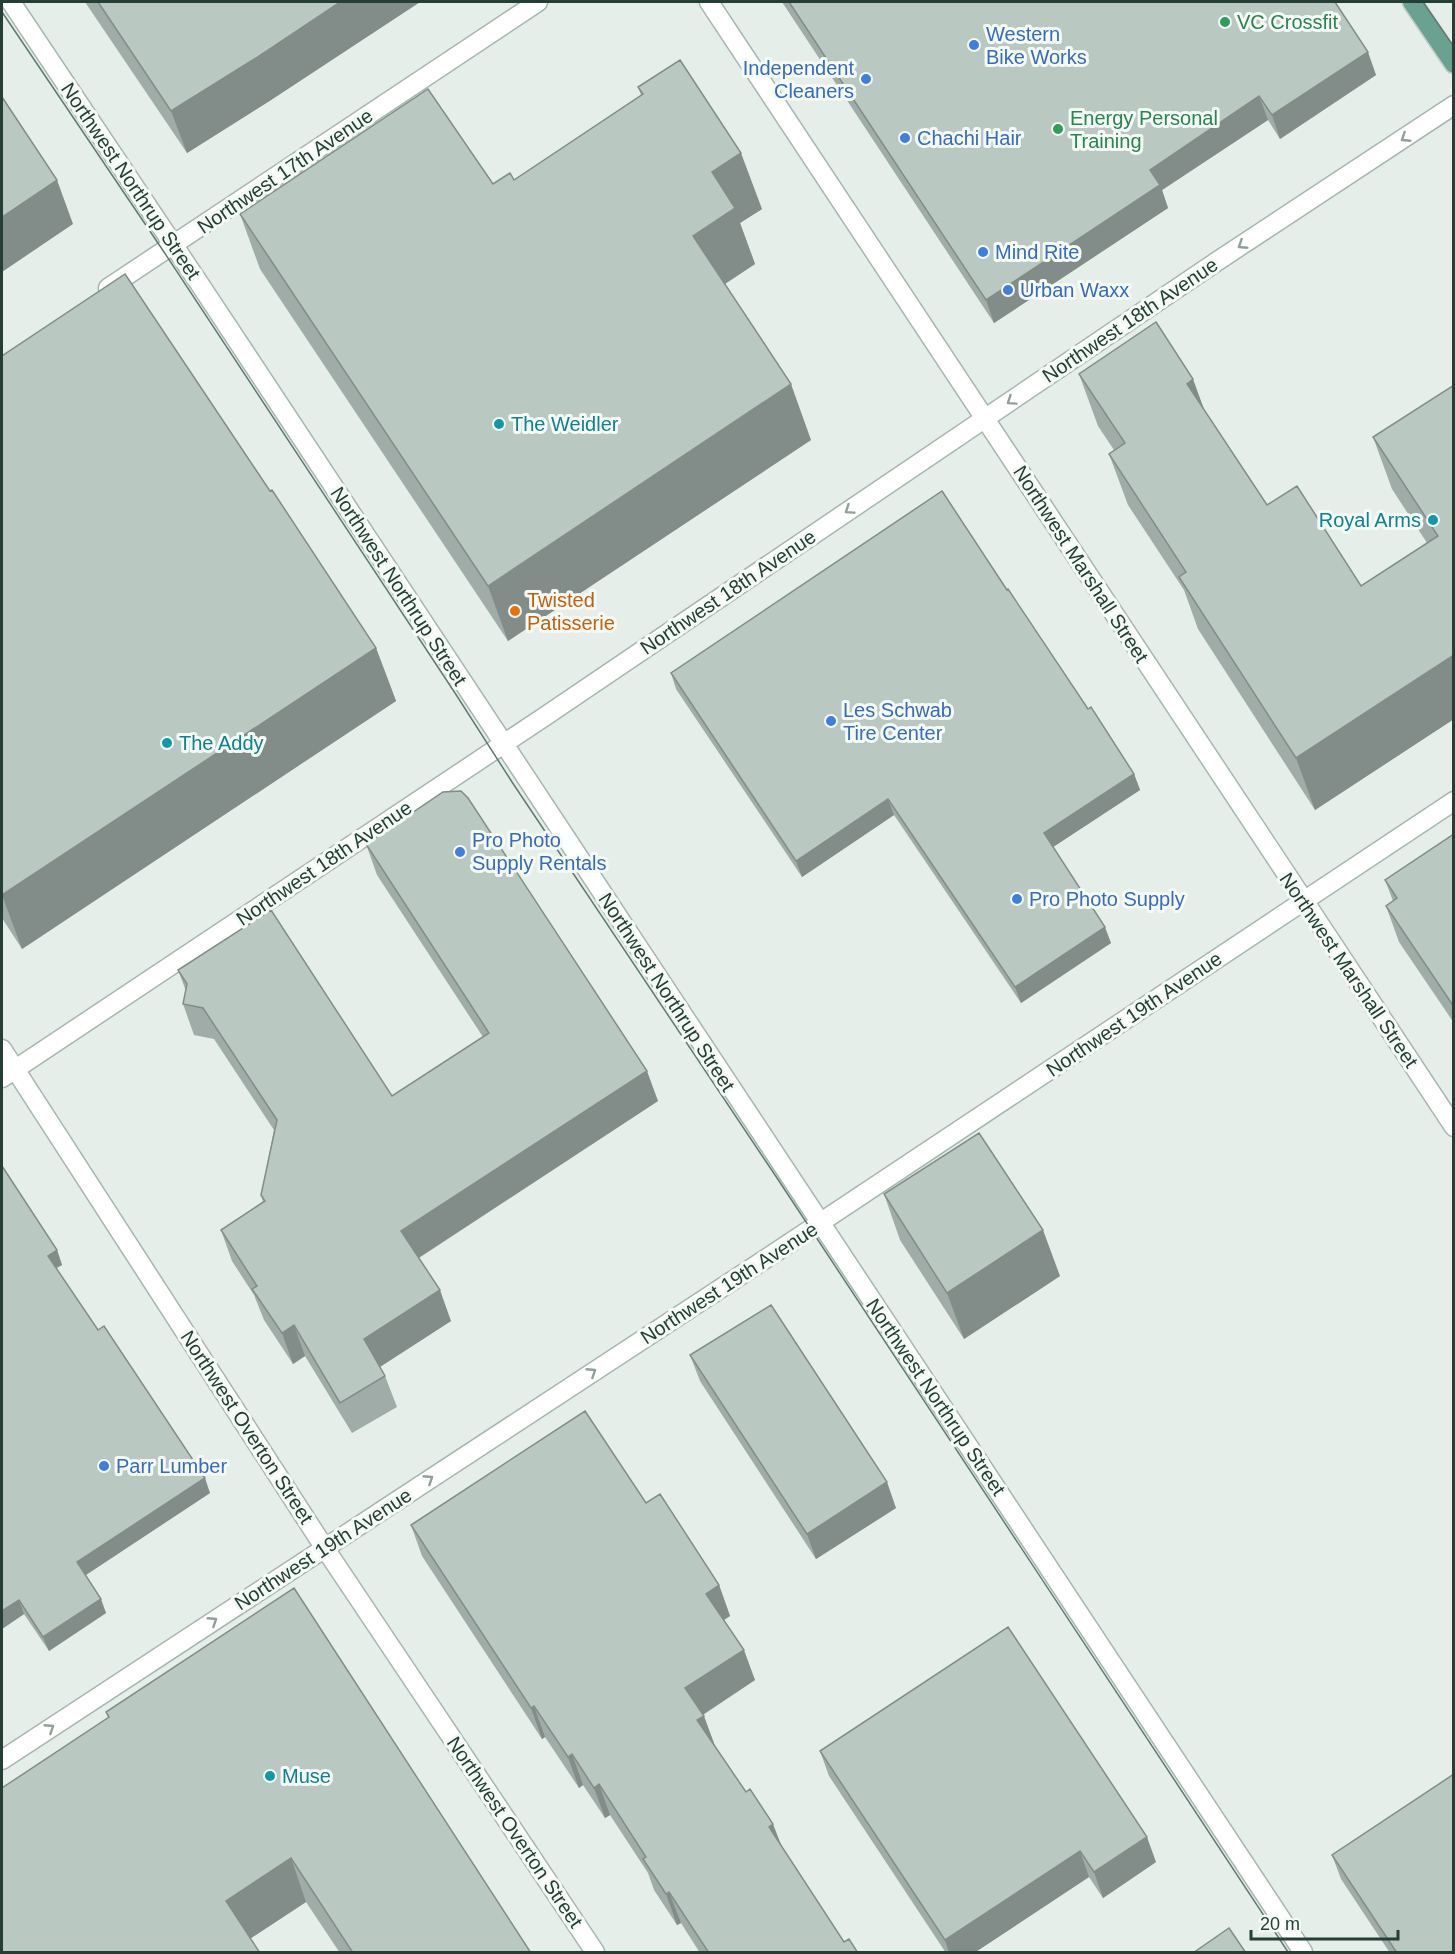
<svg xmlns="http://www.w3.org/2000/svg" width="1455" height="1954" viewBox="0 0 1455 1954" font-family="Arial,sans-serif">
	<rect width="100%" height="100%" fill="#e5eee9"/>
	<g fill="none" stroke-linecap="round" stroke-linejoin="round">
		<!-- minor casing -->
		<g stroke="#a7b6b0" stroke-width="21">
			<path id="minor" d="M11,2L201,286L1303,1952
				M709,2L1454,1127
				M108,288L538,2
				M2,1049L324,1547L595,1952
				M2,1078L544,717L1216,262L1454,105
				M2,1760L767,1258L1454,801"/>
		</g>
		<!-- major casing -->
		<g stroke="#c2c9c7" stroke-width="21">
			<path id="major" d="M1412,2L1454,64"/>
		</g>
		<!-- minor -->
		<use href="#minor" stroke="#fff" stroke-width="18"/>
		<!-- major -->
		<use href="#major" stroke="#6ba190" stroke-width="18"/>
		<!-- tram -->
		<path stroke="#5f7a71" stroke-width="1.5" d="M1423,2L1454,47
			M2,12L164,252L455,693L512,782L777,1178L1288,1952"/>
	</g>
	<!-- wall -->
	<path fill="#a0aca7" d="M85,2H420L271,100L187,153Z
		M782,2H1335L1376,75L1280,139L1268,120L1162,190L1168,208L994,323Z
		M638,87L762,209L740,223L755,264L725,284L811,440L508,641L260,269L240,214L493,184L514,180L641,95Z
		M2,356L270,491L376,648L396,701L22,949L2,918Z
		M1079,374L1205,411L1267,505L1361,586L1427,543L1392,489L1373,437L1454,385V719L1315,810L1198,629L1184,590L1128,505L1109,454L1114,450L1098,426Z
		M1007,590L1088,709L1134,774L1140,790L1053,847L1111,943L1021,1003L894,815L802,877L676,689L671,673Z
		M1454,834V1023L1399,942L1386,906L1393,901L1385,880Z
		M366,844L658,1101L419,1258L451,1321L380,1367L385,1376L397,1407L352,1433L305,1356L293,1364L264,1320L254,1295L232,1261L221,1230L263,1202L261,1195L274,1130L214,1039L194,1035L183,1004L186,991L178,970L392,1096L483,1037L377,875Z
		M2,1166L57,1250L62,1265L56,1268L210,1493L85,1575L106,1613L49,1651L24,1614L2,1629Z
		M884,1194L1060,1276L964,1339L900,1240Z
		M690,1355L896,1508L816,1559L700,1381Z
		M646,1503L719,1585L730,1616L724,1620L755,1680L703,1715L715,1746L844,1942L858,1953H700L681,1923L677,1925L654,1890L648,1873L610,1815L605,1818L583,1785L579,1788L545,1737L542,1739L422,1556L411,1525Z
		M106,1712L531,1953H340L306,1902L251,1938L108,1718Z
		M820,1751L1156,1862L1103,1898L1089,1877L974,1953H946L829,1776Z
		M1332,1855L1454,1953H1390L1341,1879Z"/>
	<!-- shaded-wall -->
	<path fill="#828c88" d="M340,2H420L271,100L187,153L171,111Z
		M1368,52L1376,75L1280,139L1272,115Z
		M1259,96L1268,120L1162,190L1168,208L994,323L986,300L1150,170Z
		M741,153L762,209L740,223L755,264L714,291L693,236L712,172Z
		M57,180L73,224L2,272V217Z
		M1193,379L1212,431L1187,384Z
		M791,384L811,440L508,641L488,586Z
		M376,648L396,701L22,949L2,895Z
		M1454,655V719L1315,810L1296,758Z
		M1134,774L1140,790L1050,849L1044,833Z
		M888,799L894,815L802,877L796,861Z
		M1105,927L1111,943L1021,1003L1015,987Z
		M647,1071L658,1101L412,1262L401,1231Z
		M1043,1230L1060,1276L964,1339L947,1293Z
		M57,1250L62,1265L53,1270L48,1256Z
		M440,1290L451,1321L375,1370L364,1339Z
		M294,1325L305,1356L293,1364L282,1333Z
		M205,1478L210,1493L83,1577L77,1562Z
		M887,1482L896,1508L816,1559L807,1534Z
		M719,1585L730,1616L717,1624L706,1594Z
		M101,1599L106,1613L49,1651L43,1637Z
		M19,1600L24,1614L2,1629V1611Z
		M744,1650L755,1680L696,1719L685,1688Z
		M534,1706L545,1737L542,1739L531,1708Z
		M704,1716L715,1746L697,1720Z
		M572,1754L583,1785L579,1788L568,1757Z
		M599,1784L610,1815L605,1818L594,1788Z
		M773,1824L785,1855L769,1827Z
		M1147,1837L1156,1862L1103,1898L1094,1872Z
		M1080,1851L1089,1877L974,1953H949L945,1940Z
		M291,1858L306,1902L242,1944L226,1901Z
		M669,1892L681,1923L677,1925L666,1894Z"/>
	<!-- building -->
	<path fill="#bac8c2" stroke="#828c88" stroke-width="1.5" d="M98,2H340L256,58L171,111Z
		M789,2H1335L1368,52L1272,115L1259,96L1150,170L1160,185L986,300Z
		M680,60L741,153L712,172L735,208L693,236L791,384L488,586L240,214L428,89L493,184L510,173L514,180L643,94L638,87Z
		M2,97L57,180L2,217Z
		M125,274L270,491L272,490L376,648L2,895V356Z
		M1156,322L1193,379L1187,384L1267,505L1297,486L1361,586L1438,536L1373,437L1454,385V655L1296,758L1179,577L1186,572L1109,454L1125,443L1079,374Z
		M942,491L1007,590L1008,589L1088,709L1091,707L1134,774L1044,833L1105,927L1015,987L888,799L796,861L671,673Z
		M461,791L468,798L647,1071L401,1231L440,1290L364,1339L385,1376L340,1403L294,1325L282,1333L252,1289L257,1286L221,1230L265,1201L261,1195L277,1120L203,1008L183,1004L187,984L178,970L271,910L392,1096L489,1033L366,844L443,792Z
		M1454,834V1007L1386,906L1397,898L1385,880Z
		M979,1133L1043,1230L947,1293L884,1194Z
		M2,1166L57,1250L48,1256L98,1330L104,1326L205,1478L77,1562L101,1599L43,1637L19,1600L2,1611Z
		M771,1305L887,1482L807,1534L690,1355Z
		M585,1411L646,1503L660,1494L719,1585L706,1594L744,1650L685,1688L704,1716L697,1720L746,1792L750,1789L773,1824L769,1827L844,1942L849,1939L858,1953H709L669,1892L666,1894L643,1859L646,1857L599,1784L594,1788L572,1754L568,1757L534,1706L531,1708L411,1525Z
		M294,1588L531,1953H353L291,1858L226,1901L260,1953H2V1788L109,1717L106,1712Z
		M1008,1627L1147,1837L1094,1872L1080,1851L945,1940L820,1751Z
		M1454,1774V1953H1397L1332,1855Z
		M1229,1928L1246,1953H1193Z"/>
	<!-- one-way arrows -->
	<defs><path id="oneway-chevron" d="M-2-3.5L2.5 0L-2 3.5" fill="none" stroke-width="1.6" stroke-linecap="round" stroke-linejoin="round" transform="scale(1.5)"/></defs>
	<g stroke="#929f9a">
		<use href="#oneway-chevron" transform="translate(1405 138) rotate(147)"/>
		<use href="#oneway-chevron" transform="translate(1242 245) rotate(147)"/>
		<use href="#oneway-chevron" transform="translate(1011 401) rotate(146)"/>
		<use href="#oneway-chevron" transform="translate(849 510) rotate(146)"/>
		<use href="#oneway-chevron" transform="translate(592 1372) rotate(-33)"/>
		<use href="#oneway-chevron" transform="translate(429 1479) rotate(-33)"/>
		<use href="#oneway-chevron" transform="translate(213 1621) rotate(-33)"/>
		<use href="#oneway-chevron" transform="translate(50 1728) rotate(-33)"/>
	</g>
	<!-- markers -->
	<g fill="#2e9e5b" stroke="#f5faf7" stroke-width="2">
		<circle cx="1225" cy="22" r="6"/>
		<circle cx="1058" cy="129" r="6"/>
	</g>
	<g fill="#3f7fe0" stroke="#f5faf7" stroke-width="2">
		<circle cx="974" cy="45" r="6"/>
		<circle cx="866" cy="79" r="6"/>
		<circle cx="905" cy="138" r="6"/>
		<circle cx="983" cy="252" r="6"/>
		<circle cx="1008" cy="290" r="6"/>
		<circle cx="831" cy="721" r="6"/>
		<circle cx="460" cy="852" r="6"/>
		<circle cx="1017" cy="899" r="6"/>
		<circle cx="104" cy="1466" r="6"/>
	</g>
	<g fill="#0f9aa8" stroke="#f5faf7" stroke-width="2">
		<circle cx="499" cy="424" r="6"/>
		<circle cx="1433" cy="520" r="6"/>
		<circle cx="167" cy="743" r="6"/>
		<circle cx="270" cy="1776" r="6"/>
	</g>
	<circle fill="#e8710a" stroke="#f5faf7" stroke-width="2" cx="515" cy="611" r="6"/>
	<g text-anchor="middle" stroke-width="6" stroke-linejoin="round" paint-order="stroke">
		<!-- leisure labels -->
		<g font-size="20" fill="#27864d" stroke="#f5faf7" text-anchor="start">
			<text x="1237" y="29">VC Crossfit</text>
			<text x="1070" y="125">Energy Personal<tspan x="1070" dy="23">Training</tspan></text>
		</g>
		<!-- shop labels -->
		<g font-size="20" fill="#366cbe" stroke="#f5faf7" text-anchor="start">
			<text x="986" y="41">Western<tspan x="986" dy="23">Bike Works</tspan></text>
			<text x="854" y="75" text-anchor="end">Independent<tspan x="854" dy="23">Cleaners</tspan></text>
			<text x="917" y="145">Chachi Hair</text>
			<text x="995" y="259">Mind Rite</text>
			<text x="1020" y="297">Urban Waxx</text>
			<text x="843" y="717">Les Schwab<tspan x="843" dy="23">Tire Center</tspan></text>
			<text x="472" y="847">Pro Photo<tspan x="472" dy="23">Supply Rentals</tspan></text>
			<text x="1029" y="906">Pro Photo Supply</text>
			<text x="116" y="1473">Parr Lumber</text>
		</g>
		<!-- street labels -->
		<g font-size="20" fill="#243f36" stroke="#f5faf7">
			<text transform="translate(285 171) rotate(-34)" y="7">Northwest 17th Avenue</text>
			<text transform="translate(131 181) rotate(56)" y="7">Northwest Northrup Street</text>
			<text transform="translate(1130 320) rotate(-34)" y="7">Northwest 18th Avenue</text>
			<text transform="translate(1081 564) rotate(57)" y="7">Northwest Marshall Street</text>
			<text transform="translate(399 586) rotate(57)" y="7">Northwest Northrup Street</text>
			<text transform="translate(728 592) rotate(-34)" y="7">Northwest 18th Avenue</text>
			<text transform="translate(324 863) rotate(-34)" y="7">Northwest 18th Avenue</text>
			<text transform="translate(1349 970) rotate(56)" y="7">Northwest Marshall Street</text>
			<text transform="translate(667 992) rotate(57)" y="7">Northwest Northrup Street</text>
			<text transform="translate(1134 1014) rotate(-34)" y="7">Northwest 19th Avenue</text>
			<text transform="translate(729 1283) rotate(-33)" y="7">Northwest 19th Avenue</text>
			<text transform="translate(936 1397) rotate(56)" y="7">Northwest Northrup Street</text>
			<text transform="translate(247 1427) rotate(57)" y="7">Northwest Overton Street</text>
			<text transform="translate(323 1549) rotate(-33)" y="7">Northwest 19th Avenue</text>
			<text transform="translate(515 1832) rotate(56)" y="7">Northwest Overton Street</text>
		</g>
		<!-- culture labels -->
		<g font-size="20" fill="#0d838f" stroke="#f5faf7" text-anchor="start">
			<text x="511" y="431">The Weidler</text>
			<text x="1421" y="527" text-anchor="end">Royal Arms</text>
			<text x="179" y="750">The Addy</text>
			<text x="282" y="1783">Muse</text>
		</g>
		<!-- food labels -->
		<g font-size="20" fill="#c56008" stroke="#f5faf7" text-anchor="start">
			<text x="527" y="607">Twisted<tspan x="527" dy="23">Patisserie</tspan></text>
		</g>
	</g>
	<!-- border -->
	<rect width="1455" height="1954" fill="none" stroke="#243f36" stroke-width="6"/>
	<!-- scale -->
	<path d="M1251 1930v9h147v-9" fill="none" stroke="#243f36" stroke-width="3"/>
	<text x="1260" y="1930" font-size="18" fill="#243f36" stroke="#f5faf7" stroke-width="4.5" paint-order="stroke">20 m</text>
</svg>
